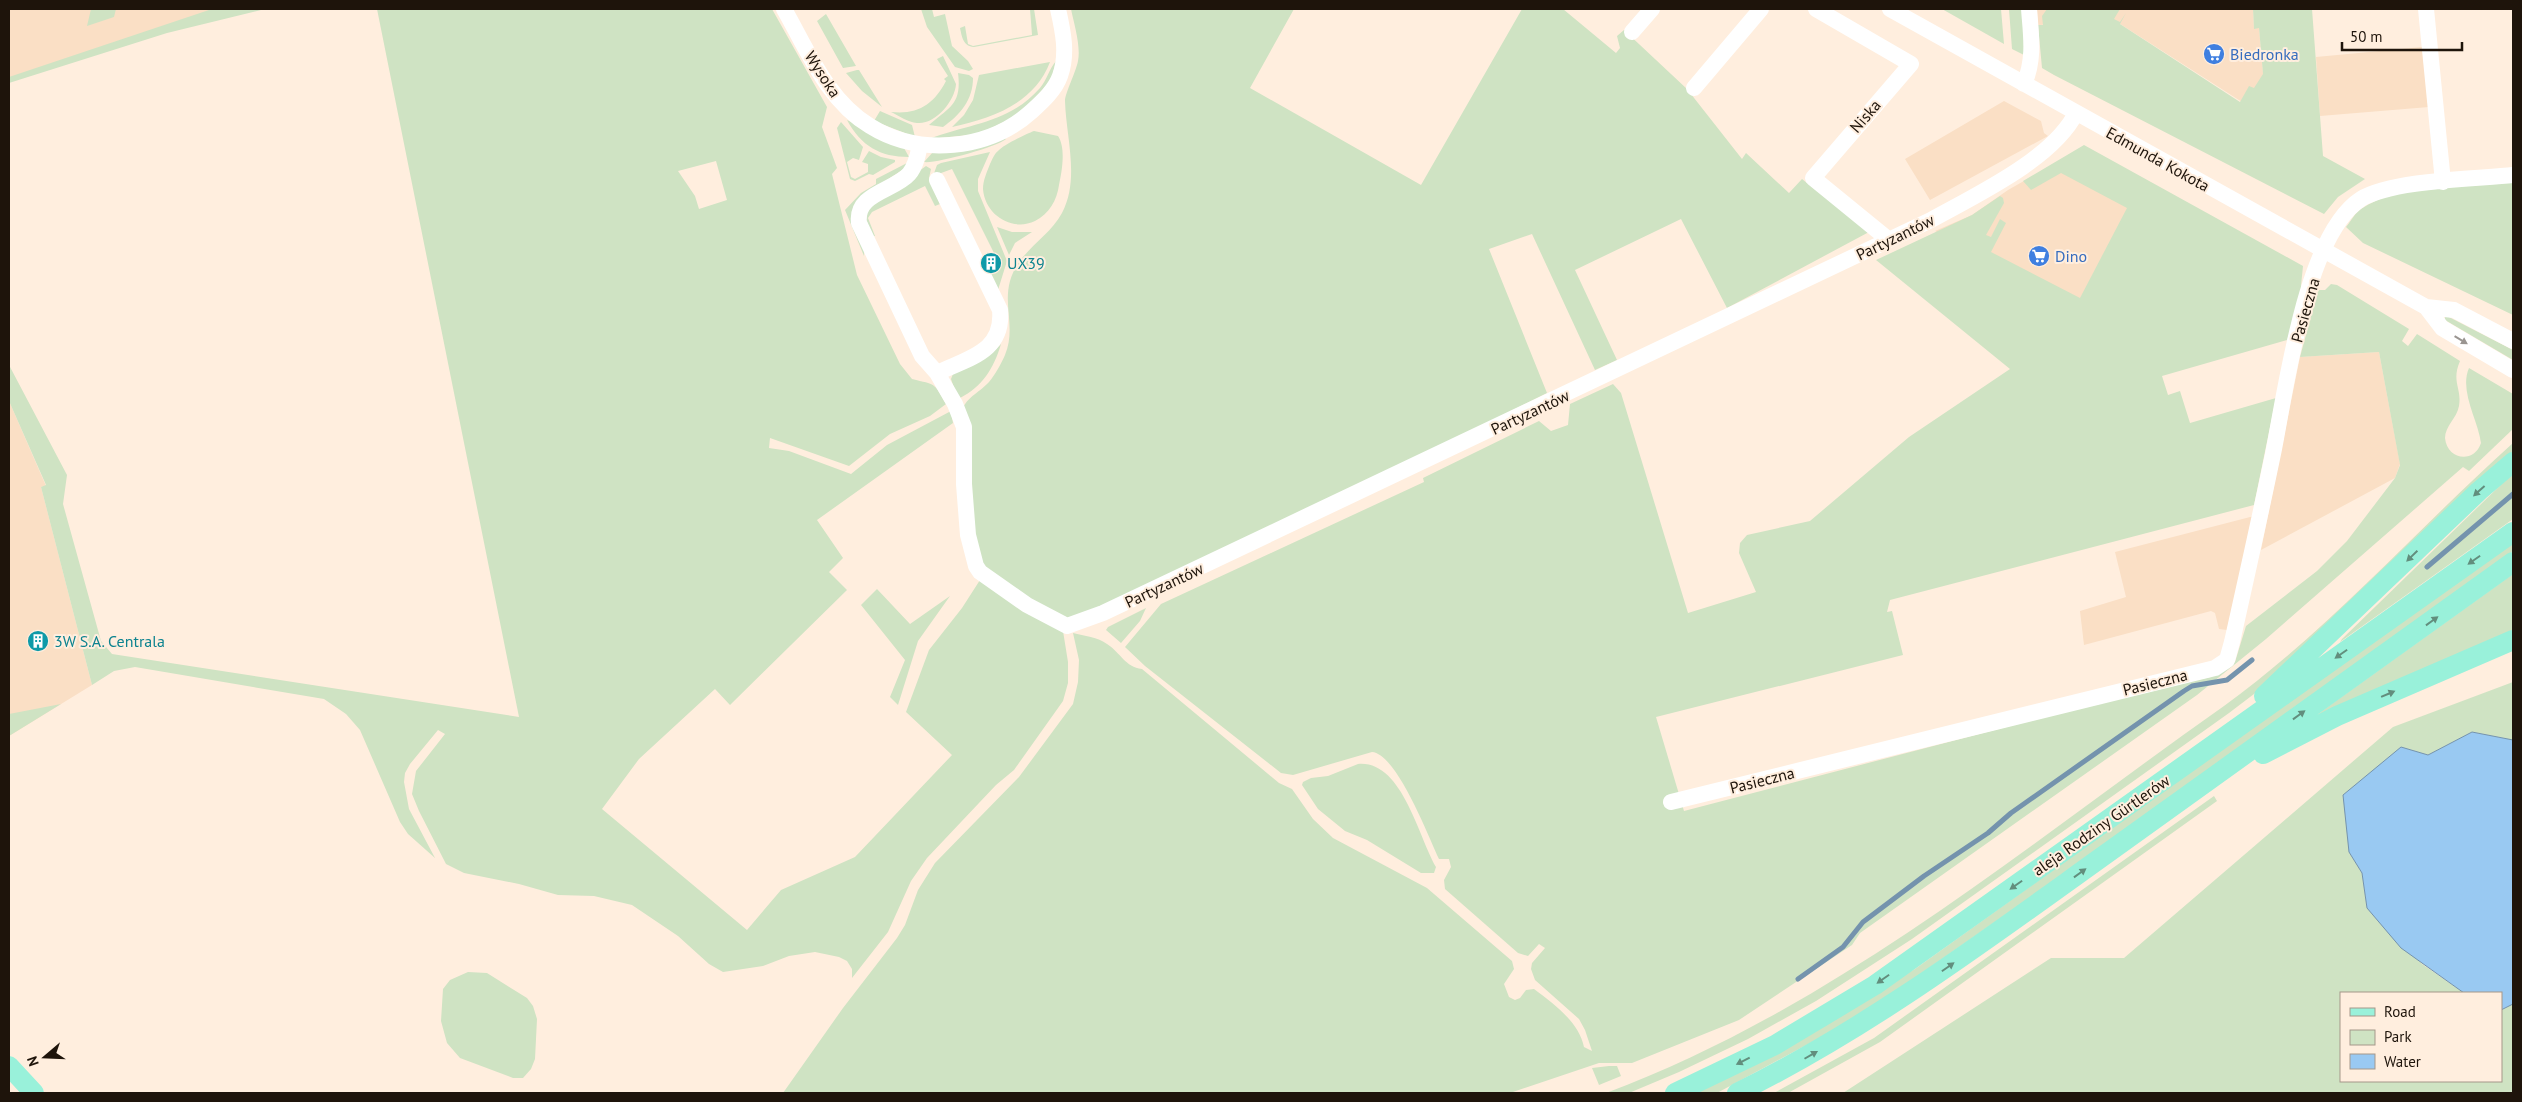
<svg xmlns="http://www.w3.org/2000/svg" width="2522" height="1102" viewBox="0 0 2522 1102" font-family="'PT Sans',sans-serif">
	<rect width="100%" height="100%" fill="#ffeede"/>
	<!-- built -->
	<path fill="#fadfc5" d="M9,9H250L179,26L9,78Z
		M2037,9H2253L2254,28H2259L2267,118L2117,22L2038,25Z
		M2422,47L2429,107L2320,116L2316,57Z
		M2004,101L2041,121L2044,133L2048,136L1930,200L1905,159Z
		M2071,154L2154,200L2091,315L1935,231L1972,215L2008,190Z
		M2379,352L2400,464L2395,478L2261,550L2300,357Z
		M9,401L46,486L41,487L92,685L9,736Z
		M2254,516L2227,630L2219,629L2215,613L2211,611L2084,645L2080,611L2126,597L2115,552Z"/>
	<!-- green -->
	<path fill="#cfe3c3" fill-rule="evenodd" d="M91,9H116L114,17L87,26Z
		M212,9H265L167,33L9,83V77Z
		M377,9H772L827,107L822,127L837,168L832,174L857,275L900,364L912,379C936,385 934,382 946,404L930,416L890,434L849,466L770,438L769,448L789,451L851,474L887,445L951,411L953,423L817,520L843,558L829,572L847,590L730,705L715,689L639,759L602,809L747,930L781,890L855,857L952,755L906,712L929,650L962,608L980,580L1063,631L1068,662V683L1063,701L1014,770L996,785L927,858L911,881L888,932L852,978V969L847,961L839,957L815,952L789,956L763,966L723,972L709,964L678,936L632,905L594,896L558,895L519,884L464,873L446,864L419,811L412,794L416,771L445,734L438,730L410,764L405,773L404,782L409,809L435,858L408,834L400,822L360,730L346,714L324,699L135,667L114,671L92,685L41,487L46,485L9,401V365L67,475L63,504L101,641L112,654L519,717ZM716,161L727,200L699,209L695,196L678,171Z
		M921,9H932L934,17L945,14L952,46L968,61L973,69L969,71L955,67L927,27Z
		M1030,9H1034L1038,35L974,47C963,46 962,37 960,28L965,26L968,44L973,46L1032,35Z
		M1071,9H1294L1250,88L1421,185L1522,9H1563L1616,53L1620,48L1617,36L1624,30L1687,89L1742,159L1746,153L1789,193L1802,179L1869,232L1727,308L1681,219L1575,270L1617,360L1595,370L1532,234L1489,249L1547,393L1229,553L1068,626L980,572L960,415C966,396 977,395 989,382C995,375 1001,364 1005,355C1016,328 1003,307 1010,281C1019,250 1048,239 1062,213C1080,179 1066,137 1065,101C1065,93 1076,72 1078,61C1081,46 1074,24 1071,9Z
		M1942,9H2001L2004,44Z
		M2009,9H2023L2026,56L2012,49Z
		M2047,9H2120L2114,19L2120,22L2126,13L2120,24L2240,102L2249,86L2254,88L2263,74L2259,28L2254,29L2253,9H2312L2323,156L2365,179L2338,197L2324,214L2054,75L2042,68L2038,25H2043L2042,16Z
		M826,14L856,66L843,68L817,21Z
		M943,56L956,84C955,101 935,125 917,123C908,122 899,116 891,112C918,115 934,104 946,81L944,79L948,76L937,59Z
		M1056,61L1051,81L1018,115L979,134L929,139C970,123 1008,124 1040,88C1047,80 1049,69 1056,61Z
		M1050,62C1034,104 992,118 952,127L964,115L973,100L979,75Z
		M857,70H859L882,107L862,91L846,73Z
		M958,73L969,75L973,78C973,100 960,115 943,127L929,125C949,107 962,105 958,73Z
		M880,111L912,125L915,137L874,121Z
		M847,120L904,148L909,157C880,157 861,146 847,120Z
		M841,122L863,147L859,160L853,158L847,162L851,177L855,179L868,172V164L862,162L869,151L881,157L895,160V162L873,175L869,174L855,181L850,179L837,128Z
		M1034,131L1058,136C1066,148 1062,171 1059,185C1057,200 1049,214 1035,221C1012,232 985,215 983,189C983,180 987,172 990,164C992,160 994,154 998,151C1003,145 1026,134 1034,131Z
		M1004,138L1006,139C997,147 935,164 924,162L933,152Z
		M2084,145L2303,266L2301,286L2305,289L2287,340L2162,376L2168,395L2180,391L2190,423L2276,398L2254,505L1890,600L1887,612L1892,611L1903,655L1656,717L1684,811L2152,689L2211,677L2235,662L2246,626L2317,571L2347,541L2395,478L2400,465L2379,352L2300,357L2318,290H2325L2331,284L2337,285L2409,329L2402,341L2408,346L2417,334L2460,361C2451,382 2462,388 2459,406C2457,418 2445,426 2445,438C2447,460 2474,464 2481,443C2478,420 2459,391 2469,368L2513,394V429L2469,471L2463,467L2266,639L2197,695L1860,933L1852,945L1739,1020L1632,1063H1599L1510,1093H783L843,1008L897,938L905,925L918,890L935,863L1019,777L1073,704L1078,682L1079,660L1073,633C1084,636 1098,637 1107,644C1121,653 1125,667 1142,669L1279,783L1292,789L1313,819L1333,838L1427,888L1512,961L1514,969L1504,984L1509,997L1515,1000L1520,998L1526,990L1534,989C1554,1004 1579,1022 1584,1047L1592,1051L1585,1030L1579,1019L1535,980L1531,969L1532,963L1545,948L1539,944L1528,956L1518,953L1445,889L1444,880L1451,867L1449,859H1439C1428,836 1397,754 1372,752L1293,775L1281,773L1145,666L1125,647L1161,604L1424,482L1423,478L1539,421L1551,431L1568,425L1570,404L1613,384L1621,393L1688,613L1756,592L1739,553L1740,543L1747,535L1810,521L1909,437L2010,369L1876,260L1972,215L2000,196L2003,198L2004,203L1986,235L1991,237L2000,219L2006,223L1991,252L2080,298L2127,208L2061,173L2031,190L2023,181Z
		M990,152L978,179V191L1007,261L998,290L988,269L998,264L995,255L952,169L933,176L937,165L941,163Z
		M907,163V167L868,192L864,256L845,210L861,193L876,184V179Z
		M926,166L931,169L929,178L940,204L935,206L925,186L872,212L868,218L875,236H872L865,216L871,206Z
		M2513,181V315L2363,243L2346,227C2351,221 2355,213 2361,209C2399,183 2468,185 2513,181Z
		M997,227L1012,232H1032L1015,243L1009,255Z
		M2445,315L2513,350V360L2445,320Z
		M1001,344C994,368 982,387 960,398L955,391L951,379L953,374L992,353Z
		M2513,443V452L2254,694L2229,713L1912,939L1816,1001L1748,1039L1679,1072L1629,1093H1606C1836,1007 2025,846 2224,706C2330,629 2416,530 2513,443Z
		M2513,473V519L2340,642L2342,639Z
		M2513,541V551L2084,860L1860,1016L1717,1093H1696L1915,969Z
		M2513,574V630L2304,726L2322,711Z
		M877,589L910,624L950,596L918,641L898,705L890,697L905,660L861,605Z
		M1146,608L1140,621L1121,643L1106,630L1108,627Z
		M2513,682V740L2472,732L2428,755L2401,747L2349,852L2362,873L2367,908L2422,964L2464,993H2341V1081H2501V1010L2513,1004V1093H1843L2051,958H2124L2393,727Z
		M61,704L9,736V714Z
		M1358,764C1402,760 1418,836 1436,867L1434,873H1421L1367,840L1345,831L1318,809L1302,785L1303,782L1311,778L1328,776Z
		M2214,796L2217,801L1880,1042L1788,1093H1774L1874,1038Z
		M468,972L487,973L527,998L533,1006L537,1019L535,1059L531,1069L523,1078H513L460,1058L447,1043L441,1021L443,989L450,980Z
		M1609,1066H1617L1621,1076L1599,1085L1592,1068Z"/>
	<!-- water -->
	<path fill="#99c9f2" stroke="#7493ad" d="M2472,732L2513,740V1004L2501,1010V993H2464L2401,948L2367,908L2362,873L2349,852L2343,795L2401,747L2428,755Z"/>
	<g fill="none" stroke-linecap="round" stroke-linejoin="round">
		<!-- stream -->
		<path stroke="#7493ad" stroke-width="5" d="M2427,567L2513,494
			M1798,979L1843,947L1863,922L1924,876L1988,833L2011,813L2184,691L2192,686L2227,680L2252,660"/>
		<!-- minor -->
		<path stroke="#fff" stroke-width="16" d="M784,9C808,51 827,100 870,126C920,157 989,150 1032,111C1043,101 1055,90 1060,76C1068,54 1063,31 1058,9
			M1816,9L1911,64L1813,178L1889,240
			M1890,9L2426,307L2454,310L2513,341
			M2426,9L2443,182
			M1632,32L1652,9
			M2024,84C2035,59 2031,35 2029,9
			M1694,88L1761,9
			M920,145C918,154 916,166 909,174C894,191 855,193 859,223L922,356L937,373L955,404L964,427V484L968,535L976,566L980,572L1027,605L1067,626L1103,613L1931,220C1976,195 2053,159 2076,113
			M937,180L1000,310C1004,352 968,358 937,373
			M2426,307L2442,328L2513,370
			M1671,802L2215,668L2227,660L2232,642C2246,579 2260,517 2273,454C2286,390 2305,235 2361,199C2392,180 2475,179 2513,175"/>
		<!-- major -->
		<path stroke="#99f1da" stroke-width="20" d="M2264,696L2479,491L2513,462
			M2263,754L2337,716L2513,640
			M9,1066L34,1093
			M1675,1093L1775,1045L1875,985L2513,532
			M1737,1093C1869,1028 1986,940 2106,854C2241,757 2377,660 2513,562"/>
	</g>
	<!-- one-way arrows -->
	<defs><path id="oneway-solid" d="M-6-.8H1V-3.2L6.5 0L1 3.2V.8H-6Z" transform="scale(1.25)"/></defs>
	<use fill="#9a9591" href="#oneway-solid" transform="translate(2461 340) rotate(31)"/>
	<g fill="#628e7d">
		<use href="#oneway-solid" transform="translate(2479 491) rotate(138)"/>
		<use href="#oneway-solid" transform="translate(2412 556) rotate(136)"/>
		<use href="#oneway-solid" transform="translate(2474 560) rotate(145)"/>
		<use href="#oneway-solid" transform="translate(2432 621) rotate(-36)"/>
		<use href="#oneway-solid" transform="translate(2341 654) rotate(145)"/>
		<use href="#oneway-solid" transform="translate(2388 694) rotate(-23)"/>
		<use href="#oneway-solid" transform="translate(2299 715) rotate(-36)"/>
		<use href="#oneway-solid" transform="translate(2080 873) rotate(-36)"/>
		<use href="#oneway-solid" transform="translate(2016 885) rotate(145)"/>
		<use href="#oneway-solid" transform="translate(1948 967) rotate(-35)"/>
		<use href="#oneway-solid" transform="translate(1883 979) rotate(145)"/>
		<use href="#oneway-solid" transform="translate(1811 1055) rotate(-30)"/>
		<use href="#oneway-solid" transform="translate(1743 1061) rotate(153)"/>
	</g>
	<!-- icons -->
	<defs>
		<g id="supermarket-disc" transform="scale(1.125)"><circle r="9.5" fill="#3f7fe0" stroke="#ffeede"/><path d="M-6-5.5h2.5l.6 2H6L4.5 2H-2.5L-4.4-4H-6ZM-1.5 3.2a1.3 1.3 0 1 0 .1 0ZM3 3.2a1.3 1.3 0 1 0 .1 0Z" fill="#fff"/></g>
		<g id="building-disc" transform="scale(1.125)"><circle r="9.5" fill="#0f9aa8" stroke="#ffeede"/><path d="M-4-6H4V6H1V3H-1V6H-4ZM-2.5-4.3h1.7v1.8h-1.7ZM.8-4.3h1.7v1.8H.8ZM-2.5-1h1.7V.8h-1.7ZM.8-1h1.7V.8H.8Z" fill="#fff"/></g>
	</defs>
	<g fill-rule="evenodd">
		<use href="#supermarket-disc" x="2214" y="54"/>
		<use href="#supermarket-disc" x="2039" y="256"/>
		<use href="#building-disc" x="991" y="263"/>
		<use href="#building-disc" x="38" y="641"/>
	</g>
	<g text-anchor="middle" stroke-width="4" stroke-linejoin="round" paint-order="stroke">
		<!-- shop labels -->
		<g font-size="16" fill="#366cbe" stroke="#ffeede" text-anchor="start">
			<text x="2230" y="60">Biedronka</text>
			<text x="2055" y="262">Dino</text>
		</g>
		<!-- street labels -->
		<g font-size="16" fill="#1e140b" stroke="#ffeede">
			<text transform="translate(823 74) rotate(57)" y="6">Wysoka</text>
			<text transform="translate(1865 116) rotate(-49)" y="6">Niska</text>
			<text transform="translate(2158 159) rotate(29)" y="6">Edmunda Kokota</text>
			<text transform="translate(1895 237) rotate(-26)" y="6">Partyzantów</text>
			<text transform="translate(2305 310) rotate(-74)" y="6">Pasieczna</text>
			<text transform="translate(1530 412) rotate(-25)" y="6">Partyzantów</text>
			<text transform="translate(1164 585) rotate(-25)" y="6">Partyzantów</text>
			<text transform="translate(2155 682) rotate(-14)" y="6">Pasieczna</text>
			<text transform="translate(1762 780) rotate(-14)" y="6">Pasieczna</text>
			<text transform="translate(2101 825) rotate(-35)" y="6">aleja Rodziny Gürtlerów</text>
		</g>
		<!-- culture labels -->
		<g font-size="16" fill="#0d838f" stroke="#ffeede" text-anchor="start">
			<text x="1007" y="269">UX39</text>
			<text x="54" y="647">3W S.A. Centrala</text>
		</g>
	</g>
	<!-- border -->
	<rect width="2522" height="1102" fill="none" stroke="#1e140b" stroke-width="20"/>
	<!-- legend -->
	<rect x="2340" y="992" width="162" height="90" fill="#ffeede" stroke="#a5978a"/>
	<rect x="2350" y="1008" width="25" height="8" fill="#99f1da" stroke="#a5978a"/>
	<text x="2384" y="1017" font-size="15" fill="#1e140b">Road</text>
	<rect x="2350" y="1030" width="25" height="15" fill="#cfe3c3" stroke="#a5978a"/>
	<text x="2384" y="1042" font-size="15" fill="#1e140b">Park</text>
	<rect x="2350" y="1054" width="25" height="15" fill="#99c9f2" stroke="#a5978a"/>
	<text x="2384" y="1067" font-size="15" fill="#1e140b">Water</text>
	<!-- north arrow -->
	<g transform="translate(45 1057) rotate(251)" stroke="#ffeede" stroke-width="4" paint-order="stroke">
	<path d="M0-4L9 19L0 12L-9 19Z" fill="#1e140b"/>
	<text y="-8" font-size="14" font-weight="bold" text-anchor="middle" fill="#1e140b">N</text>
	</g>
	<!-- scale -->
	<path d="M2342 42v8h120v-8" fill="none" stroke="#1e140b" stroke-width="2.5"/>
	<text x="2350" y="42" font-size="15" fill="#1e140b" stroke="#ffeede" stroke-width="4" paint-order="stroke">50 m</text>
</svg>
